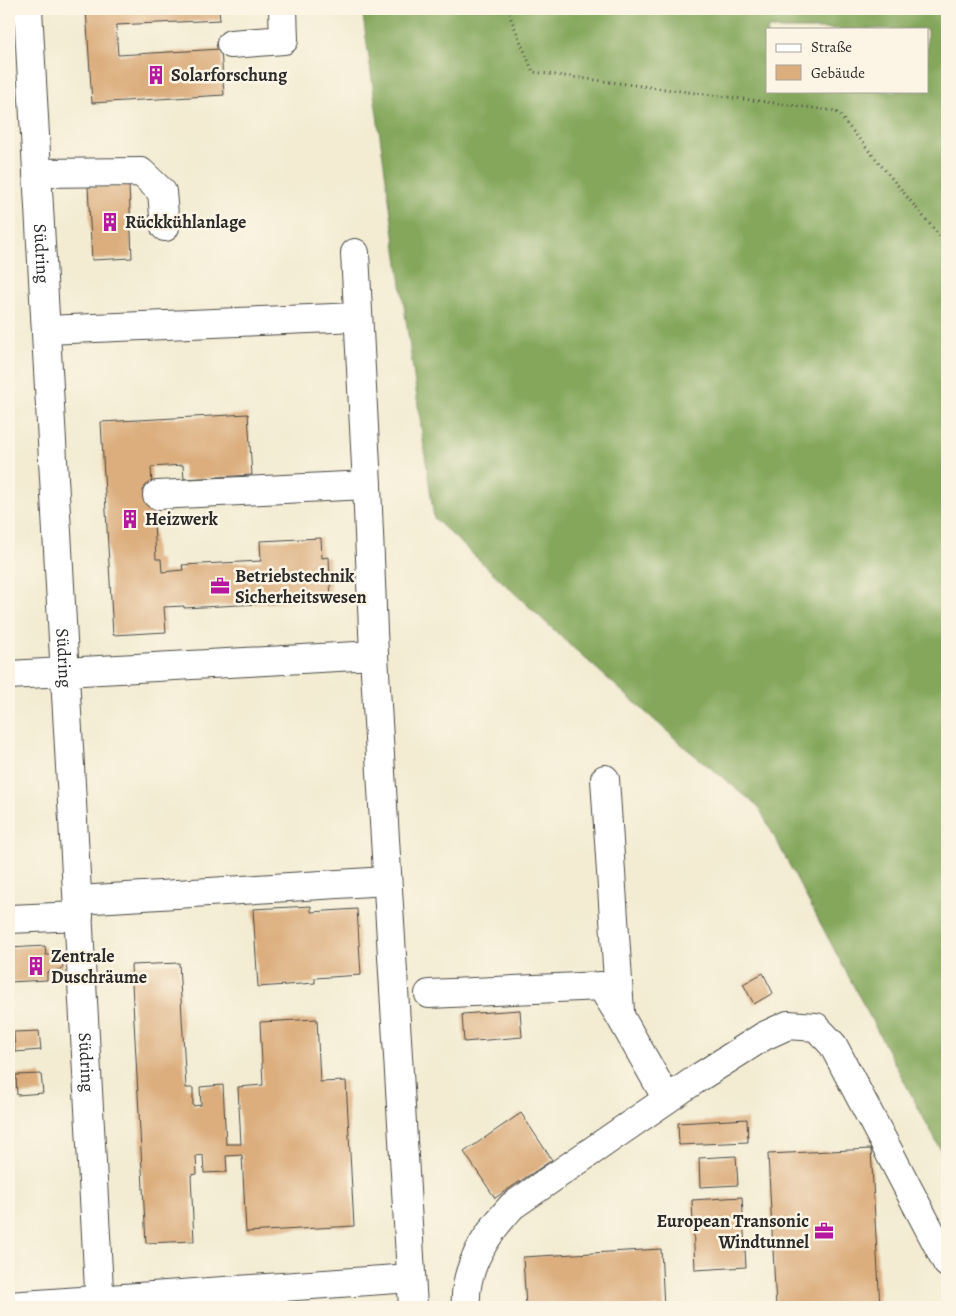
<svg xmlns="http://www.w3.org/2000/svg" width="956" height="1316" viewBox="0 0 956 1316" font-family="Alegreya,serif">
	<rect width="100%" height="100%" fill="#fcf5e5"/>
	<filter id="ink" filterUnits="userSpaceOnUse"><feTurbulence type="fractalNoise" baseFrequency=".02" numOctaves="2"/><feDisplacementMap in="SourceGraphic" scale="10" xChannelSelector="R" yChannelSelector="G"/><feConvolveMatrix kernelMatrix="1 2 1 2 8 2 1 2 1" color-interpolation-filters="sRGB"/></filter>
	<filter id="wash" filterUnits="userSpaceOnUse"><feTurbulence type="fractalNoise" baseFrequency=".0096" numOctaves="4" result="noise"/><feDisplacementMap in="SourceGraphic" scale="20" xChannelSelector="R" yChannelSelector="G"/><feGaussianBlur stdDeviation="1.12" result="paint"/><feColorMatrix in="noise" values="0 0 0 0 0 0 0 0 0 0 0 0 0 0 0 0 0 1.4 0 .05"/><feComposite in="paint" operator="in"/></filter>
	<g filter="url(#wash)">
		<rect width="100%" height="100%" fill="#f3ecd3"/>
		<!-- forest -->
		<path fill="#84a75c" stroke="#586944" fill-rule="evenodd" d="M362,9H947V1162L758,806L687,749L569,644L434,518ZM767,29H927V91H767Z"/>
		<g id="blocks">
			<!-- building -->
			<path fill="#dcae7e" d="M86,9H219L220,20L116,25L118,55L221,49L224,95L92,103Z
				M129,185L132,258L92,260L88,187Z
				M248,414L252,475L184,479L183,465L151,467L156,559H161L162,572L183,570L182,565L261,561L260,541L321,538L322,558L329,557L331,600L184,608V606L164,607L166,632L113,635L101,422Z
				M311,906V912L357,909L361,975L315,978V983L258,987L253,909Z
				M45,946L46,955H56L62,957L64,962L62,969L47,972V980L9,982V948Z
				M179,963L186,1088H193V1106L201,1105L200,1087L223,1085L226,1144H241L238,1087L263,1085L260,1022L317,1019L320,1082L346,1081L354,1226L246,1232L242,1155L226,1156L227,1172L204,1173L203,1155L196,1156L197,1174L191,1175L194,1241L146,1243L131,965Z
				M763,973L773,993L754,1004L743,984Z
				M520,1010L522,1037L464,1042L462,1014Z
				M39,1031L41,1050L15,1052L14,1032Z
				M41,1074L43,1093L17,1095L16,1075Z
				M521,1113L552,1160L495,1198L464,1152Z
				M747,1119L748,1142L679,1145L678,1123Z
				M871,1149L880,1307H776L768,1154Z
				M736,1156L738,1185L700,1187L699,1158Z
				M742,1197L746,1267L695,1270L692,1200Z
				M661,1249L664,1307H526L523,1257Z"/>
		</g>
	</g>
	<g filter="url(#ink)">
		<use href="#blocks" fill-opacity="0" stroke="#494844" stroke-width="1"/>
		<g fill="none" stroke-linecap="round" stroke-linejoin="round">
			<!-- minor casing -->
			<g stroke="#494844" stroke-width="30">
				<g id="minor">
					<path id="s1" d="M28,9L100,1307"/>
					<path d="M231,44L284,40L283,9"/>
					<path d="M37,173L141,172L162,192L165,227"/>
					<path d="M355,253L367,485L374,655L413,1307"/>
					<path d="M46,330L358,317"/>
					<path d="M157,495L367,485"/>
					<path d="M9,675L374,655"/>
					<path d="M605,779L620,1012"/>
					<path d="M78,900L387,881"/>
					<path d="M9,919L79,916"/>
					<path d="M429,994L601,986L620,1016L667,1099"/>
					<path d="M9,1306L411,1278"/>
					<path d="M466,1307C463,1269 488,1232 512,1206L698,1078L764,1036L788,1025L816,1027L833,1045L947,1263"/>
				</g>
			</g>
			<!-- path -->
			<path stroke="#494844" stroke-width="3" stroke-dasharray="1 4" stroke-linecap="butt" d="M507,9L533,72L836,111L947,245"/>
			<!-- minor -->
			<use href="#minor" stroke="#fff" stroke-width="28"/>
		</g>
	</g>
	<!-- icons -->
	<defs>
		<g id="building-bare" transform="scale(1.5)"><path d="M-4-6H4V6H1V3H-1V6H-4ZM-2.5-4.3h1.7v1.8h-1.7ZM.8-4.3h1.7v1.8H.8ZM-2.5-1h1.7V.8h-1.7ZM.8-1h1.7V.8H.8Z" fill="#b5179e" stroke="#fcf5e5" stroke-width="2.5" paint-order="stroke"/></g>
		<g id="office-bare" transform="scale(1.5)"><path d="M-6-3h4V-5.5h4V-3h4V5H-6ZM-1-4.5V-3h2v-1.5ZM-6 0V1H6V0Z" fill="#b5179e" stroke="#fcf5e5" stroke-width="2.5" paint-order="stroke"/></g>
	</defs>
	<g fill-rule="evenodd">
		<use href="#building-bare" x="156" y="75"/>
		<use href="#building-bare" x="110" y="222"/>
		<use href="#building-bare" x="130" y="519"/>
		<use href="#office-bare" x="220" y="586"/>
		<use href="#building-bare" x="36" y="966"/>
		<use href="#office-bare" x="824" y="1231"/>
	</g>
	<g text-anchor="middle" stroke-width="5" stroke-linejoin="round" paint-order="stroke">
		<!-- poi labels -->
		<g font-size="18" font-weight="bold" fill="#2b2b2b" stroke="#fcf5e5" text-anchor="start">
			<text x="171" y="81">Solarforschung</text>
			<text x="125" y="228">Rückkühlanlage</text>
			<text x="145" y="525">Heizwerk</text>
			<text x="235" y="582">Betriebstechnik<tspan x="235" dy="21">Sicherheitswesen</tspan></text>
			<text x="51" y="962">Zentrale<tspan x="51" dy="21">Duschräume</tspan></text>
			<text x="809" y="1227" text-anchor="end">European Transonic<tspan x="809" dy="21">Windtunnel</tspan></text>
		</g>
		<!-- street labels -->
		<g font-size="18" fill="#2b2b2b" stroke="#fcf5e5">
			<text dy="6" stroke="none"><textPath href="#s1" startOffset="245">Südring</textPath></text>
			<text dy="6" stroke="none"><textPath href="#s1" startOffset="650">Südring</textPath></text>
			<text dy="6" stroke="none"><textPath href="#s1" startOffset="1055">Südring</textPath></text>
		</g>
	</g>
	<!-- margin -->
	<rect width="956" height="1316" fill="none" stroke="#fcf5e5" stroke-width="30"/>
	<!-- legend -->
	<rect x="766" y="28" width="162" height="65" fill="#fcf5e5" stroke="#a8a49b"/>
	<rect x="776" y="44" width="25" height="8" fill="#ffffff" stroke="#a8a49b"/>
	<text x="811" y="52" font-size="15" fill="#2b2b2b">Straße</text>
	<rect x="776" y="65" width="25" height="15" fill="#dcae7e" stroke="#a8a49b"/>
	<text x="811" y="78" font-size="15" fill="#2b2b2b">Gebäude</text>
</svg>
